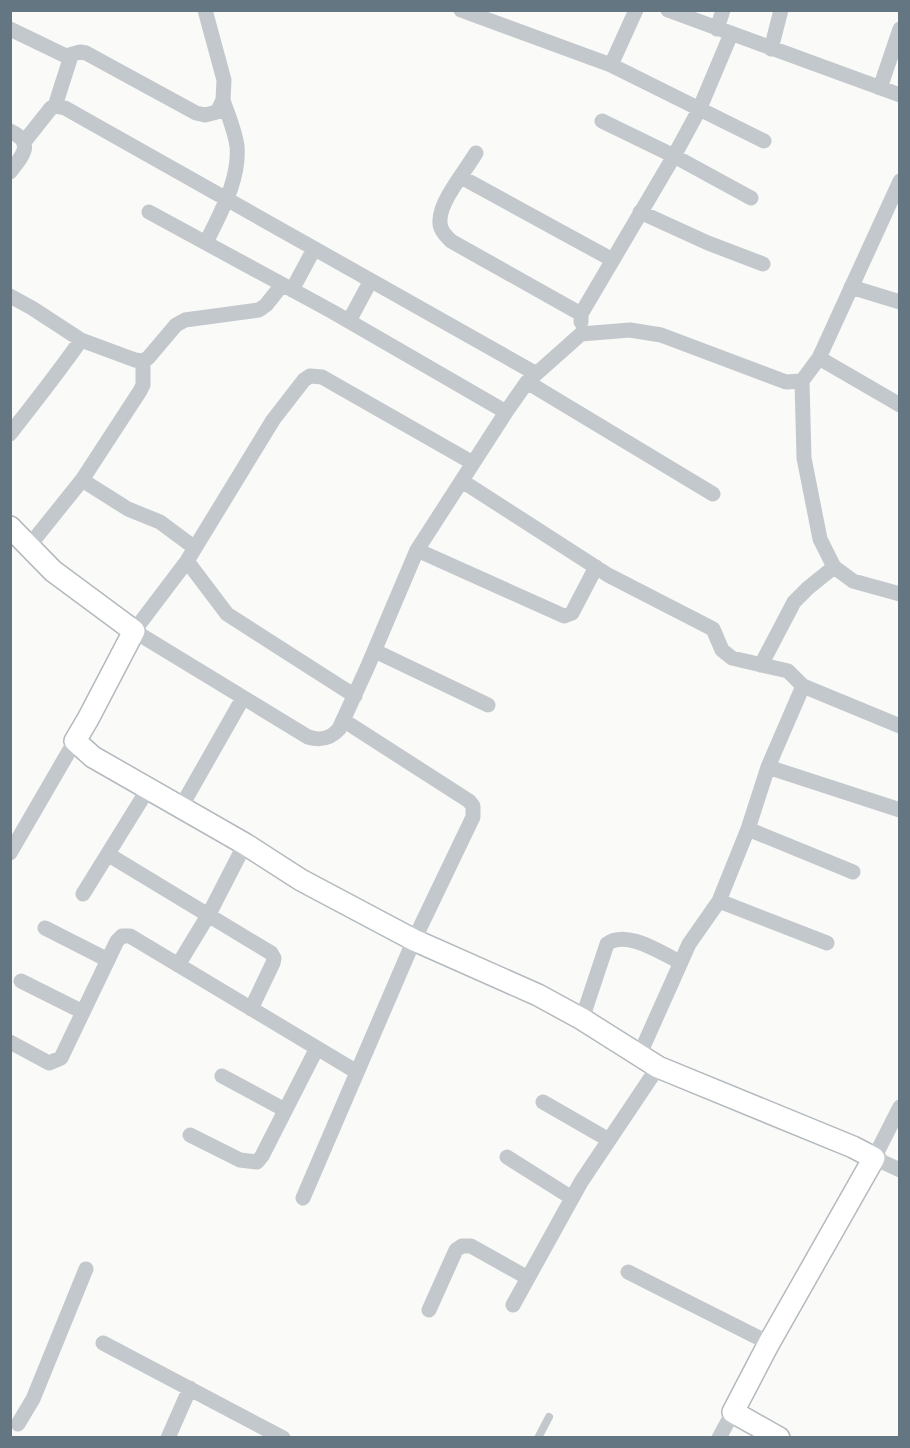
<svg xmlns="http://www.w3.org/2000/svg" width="910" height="1448" viewBox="0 0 910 1448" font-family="'Golos Text',sans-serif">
	<rect width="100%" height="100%" fill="#fafaf8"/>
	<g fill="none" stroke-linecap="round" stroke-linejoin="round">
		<!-- secondary casing -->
		<g stroke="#b3babf" stroke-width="24">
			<path id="secondary" d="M10,527L53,571L134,631L88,719L75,741L93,757L245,844L301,880L414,940L538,995L582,1019L658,1067L853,1147L874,1158L769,1343L733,1412L779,1438"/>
		</g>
		<!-- lane -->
		<path stroke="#c3c8cc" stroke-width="8" d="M538,1438L549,1417"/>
		<!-- street -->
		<path stroke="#c3c8cc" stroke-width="15" d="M461,10L611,65L764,141
			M668,10L900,95
			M10,29L66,56L80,52L86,53L196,113L205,115L217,112L223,100L224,80L205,10
			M717,29L723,10
			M771,49L781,10
			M611,65L636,10
			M880,88L900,29
			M55,106L71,56
			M602,121L674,156L751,198
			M10,131C35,143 23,155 10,172
			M24,142L51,108L55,106L65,108L535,373
			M476,153C466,170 440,201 440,220C439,229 445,235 451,241L581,314V322
			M461,177L611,259
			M149,212L333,312L506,412
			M640,212L708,243L763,264
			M206,243C220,213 240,180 237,146C235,131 228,115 223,100
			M851,287L900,302
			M292,290L314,249
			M10,296L32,308L81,340L135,360L143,361L148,358L176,325L185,320L259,310L266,305L282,285
			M581,314L674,156L699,110L731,34
			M349,321L370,282
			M819,358L900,405
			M802,381L804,458L820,539L834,567L853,581L900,594
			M527,382L713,494
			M10,434C34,403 58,373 81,340
			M473,463L322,377L310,376L304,380L273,420L187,561L134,631L308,737C321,741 330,739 339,729L367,668L417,550L506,412L527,382L581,334L630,330L661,335L786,382L802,381L819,358L900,181
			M82,480L128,509L160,522L195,548
			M462,481L608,575L713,629L722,650L732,658L788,671L803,686
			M29,546L82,480L140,391L143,385V361
			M417,550L564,616L572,613L596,567
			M187,561L227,614L355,696
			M375,651L488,705
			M761,665L794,602L808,588L834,567
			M768,767L900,810
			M181,807L243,698
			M748,829L853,872
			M10,853L75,741
			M109,855L271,953L274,958L273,963L251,1009
			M83,894L148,789
			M719,901L827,943
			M45,928L108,960
			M178,965L209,914L245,844
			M21,981L83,1012
			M582,1019L607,944C626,929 661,953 680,962
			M10,1042L49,1063L61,1058L117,941L122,936H130L357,1072
			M639,1056L689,944L719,901L748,829L768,767L803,686L900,726
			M222,1076L285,1110
			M543,1102L609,1140
			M900,1107L874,1158L900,1170
			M190,1135L240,1160L257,1162L262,1156L317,1048
			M507,1157L572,1198
			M303,1198L414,940L473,817V806L469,801L343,720
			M628,1272L769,1343
			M513,1305L581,1182L658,1067
			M429,1310L456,1250L462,1246H471L528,1278
			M103,1343L283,1438
			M18,1424L33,1399L86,1269
			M168,1438L190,1388
			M719,1438L733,1412"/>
		<!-- secondary -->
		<use href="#secondary" stroke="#fff" stroke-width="21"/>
	</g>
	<!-- border -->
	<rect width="910" height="1448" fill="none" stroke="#657683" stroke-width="24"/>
</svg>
